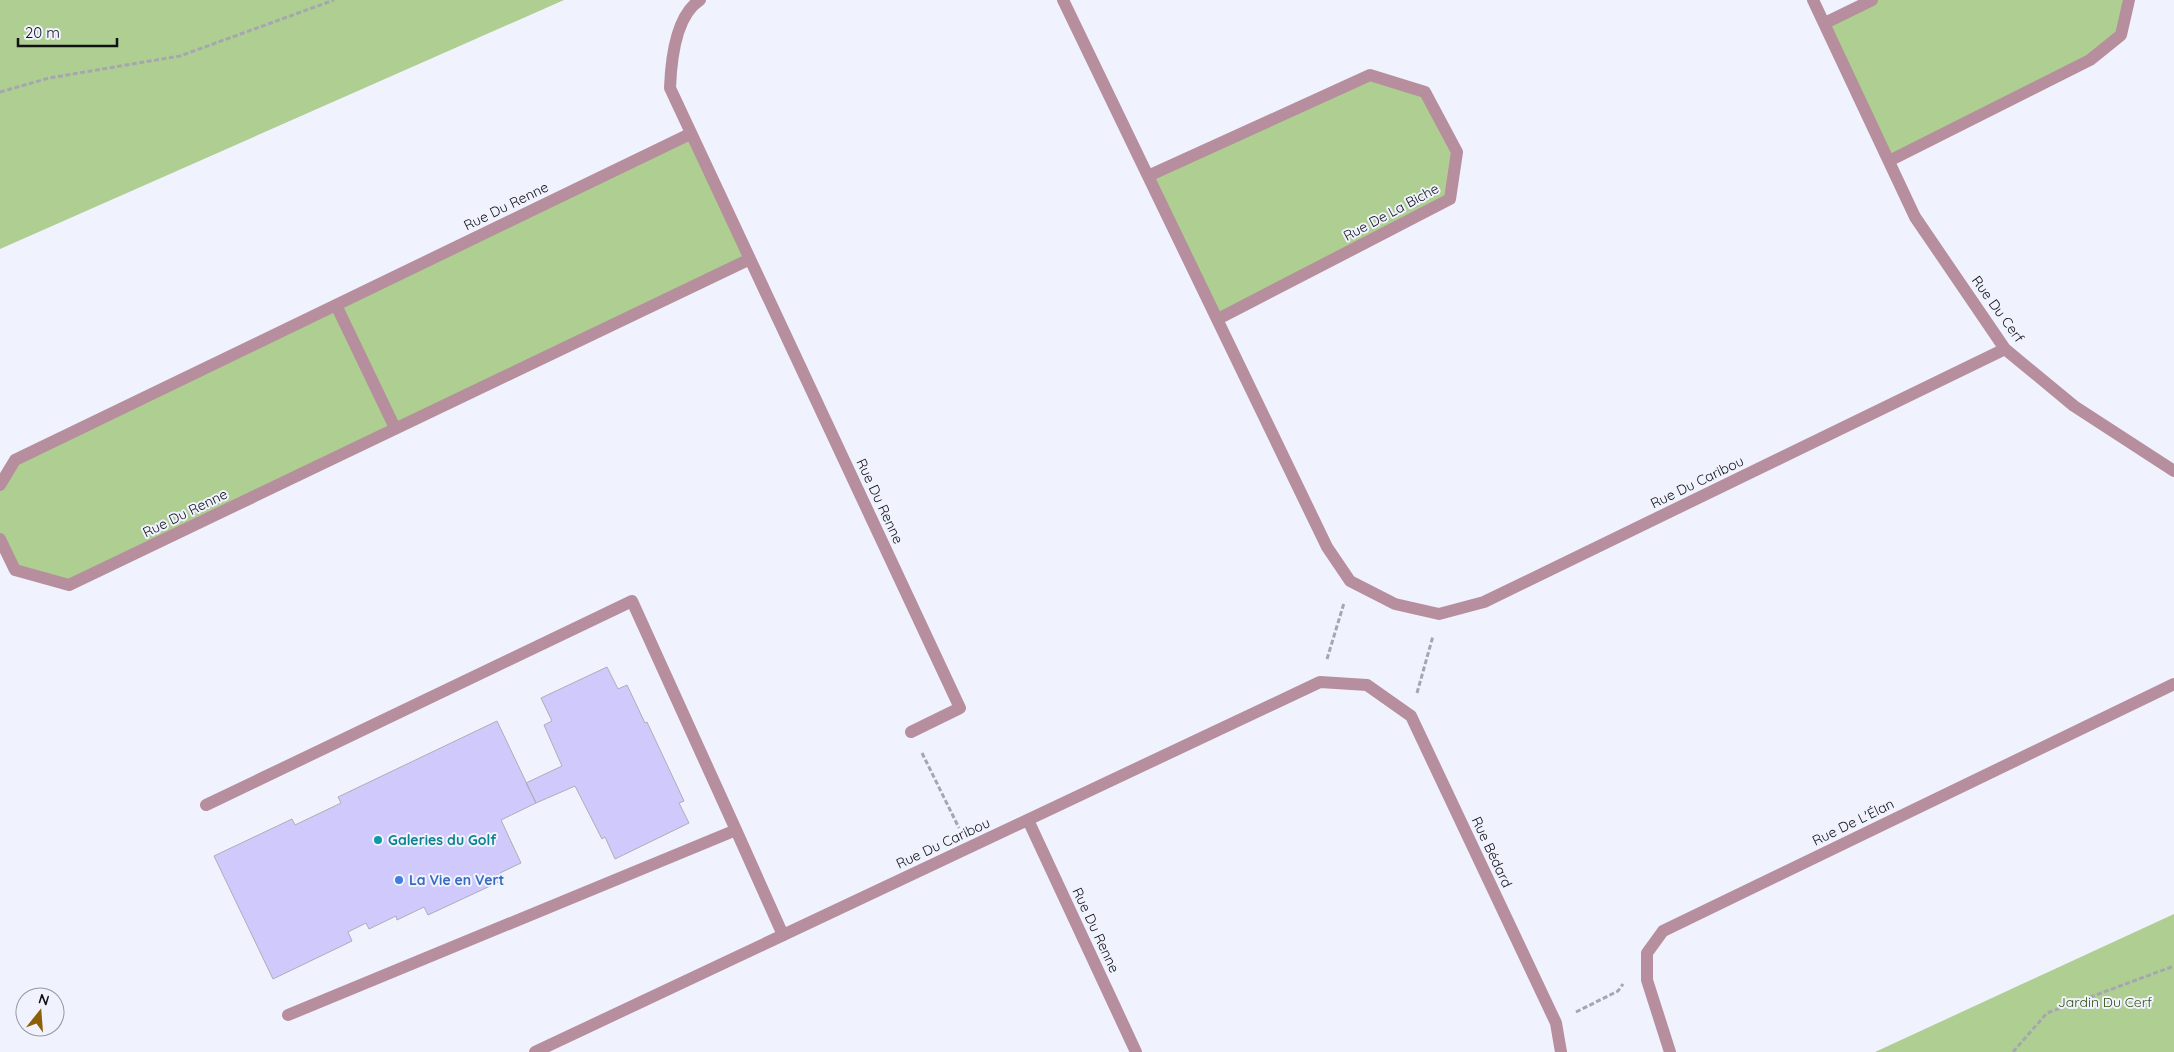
<svg xmlns="http://www.w3.org/2000/svg" width="2174" height="1052" viewBox="0 0 2174 1052" font-family="Quicksand,sans-serif">
	<rect width="100%" height="100%" fill="#f0f2fe"/>
	<!-- green -->
	<path fill="#afce91" d="M0,0H564L0,249Z
		M1872,0H2129L2121,35L2090,60L1889,161L1825,23Z
		M1370,75L1425,92L1457,152L1450,199L1218,319L1148,176Z
		M690,134L750,259L69,585L15,570L0,539V485L15,460Z
		M2174,914V1052H1875Z"/>
	<!-- building -->
	<path fill="#cfc9fc" stroke="#aeadb9" d="M607,667L618,689L627,685L645,723L647,722L677,786L684,801L679,803L689,823L615,859L605,837L602,839L575,786L536,803L526,783L562,766L544,725L552,721L541,698Z
		M497,721L536,803L501,820L521,863L500,873L503,880L428,915L424,907L397,920L396,916L369,929L366,923L348,932L352,941L273,979L214,856L292,819L295,825L341,803L338,797Z"/>
	<g fill="none" stroke-linecap="round" stroke-linejoin="round">
		<!-- path -->
		<path stroke="#a5a7b0" stroke-width="3" stroke-dasharray="5 2.5" stroke-linecap="butt" d="M0,92L49,78L180,56L334,0
			M1327,659L1344,603
			M1417,693L1433,636
			M922,753L959,828
			M1576,1012L1618,991L1623,984
			M2013,1052L2047,1013L2174,966"/>
		<!-- service -->
		<path stroke="#b68e9d" stroke-width="12" d="M206,805L632,601L736,830
			M288,1015L736,830L783,935"/>
		<!-- minor -->
		<path stroke="#b68e9d" stroke-width="12" d="M700,0C675,16 671,61 670,88L960,708L911,732
			M1063,0L1327,547L1350,581L1395,604L1439,614L1484,602L2005,349
			M1813,0L1915,217L2005,349L2074,406L2174,471
			M1825,23L1872,0
			M1889,161L2090,60L2121,35L2129,0
			M1148,176L1370,75L1425,92L1457,152L1450,199L1218,319
			M336,305L395,428
			M0,485L15,460L690,134
			M0,539L15,570L69,585L750,259
			M1028,820L1136,1052
			M535,1052L1320,682L1367,685L1411,716L1556,1023L1561,1052
			M1670,1052L1647,980V953L1663,931L2174,684"/>
	</g>
	<!-- markers -->
	<circle fill="#0f9aa8" stroke="#f0f2fe" stroke-width="2" cx="378" cy="840" r="5"/>
	<circle fill="#3f7fe0" stroke="#f0f2fe" stroke-width="2" cx="399" cy="880" r="5"/>
	<g text-anchor="middle" stroke-width="4" stroke-linejoin="round" paint-order="stroke">
		<!-- street labels -->
		<g font-size="14" fill="#111216" stroke="#f0f2fe">
			<text transform="translate(506 206) rotate(-26)" y="5">Rue Du Renne</text>
			<text transform="translate(1391 212) rotate(-28)" y="5">Rue De La Biche</text>
			<text transform="translate(1998 309) rotate(54)" y="5">Rue Du Cerf</text>
			<text transform="translate(1697 482) rotate(-26)" y="5">Rue Du Caribou</text>
			<text transform="translate(880 501) rotate(65)" y="5">Rue Du Renne</text>
			<text transform="translate(185 513) rotate(-26)" y="5">Rue Du Renne</text>
			<text transform="translate(1853 822) rotate(-26)" y="5">Rue De L'Élan</text>
			<text transform="translate(943 843) rotate(-25)" y="5">Rue Du Caribou</text>
			<text transform="translate(1492 852) rotate(65)" y="5">Rue Bédard</text>
			<text transform="translate(1096 930) rotate(65)" y="5">Rue Du Renne</text>
		</g>
		<!-- culture labels -->
		<g font-size="14" font-weight="bold" fill="#0d838f" stroke="#f0f2fe" text-anchor="start">
			<text x="388" y="845">Galeries du Golf</text>
		</g>
		<!-- shop labels -->
		<g font-size="14" font-weight="bold" fill="#366cbe" stroke="#f0f2fe" text-anchor="start">
			<text x="409" y="885">La Vie en Vert</text>
		</g>
		<!-- park labels -->
		<g font-size="14" fill="#344d14" stroke="#f0f2fe">
			<text x="2105" y="1007">Jardin Du Cerf</text>
		</g>
	</g>
	<!-- north arrow -->
	<g transform="translate(40 1012) rotate(17)"><circle r="24" fill="#f0f2fe" stroke="#9798a1"/>
	<path d="M0-4L9 19L0 12L-9 19Z" fill="#8c6004"/>
	<text y="-8" font-size="14" font-weight="bold" text-anchor="middle" fill="#111216">N</text>
	</g>
	<!-- scale -->
	<path d="M18 38v8h99v-8" fill="none" stroke="#111216" stroke-width="2.5"/>
	<text x="25" y="38" font-size="15" fill="#111216" stroke="#f0f2fe" stroke-width="4" paint-order="stroke">20 m</text>
</svg>
